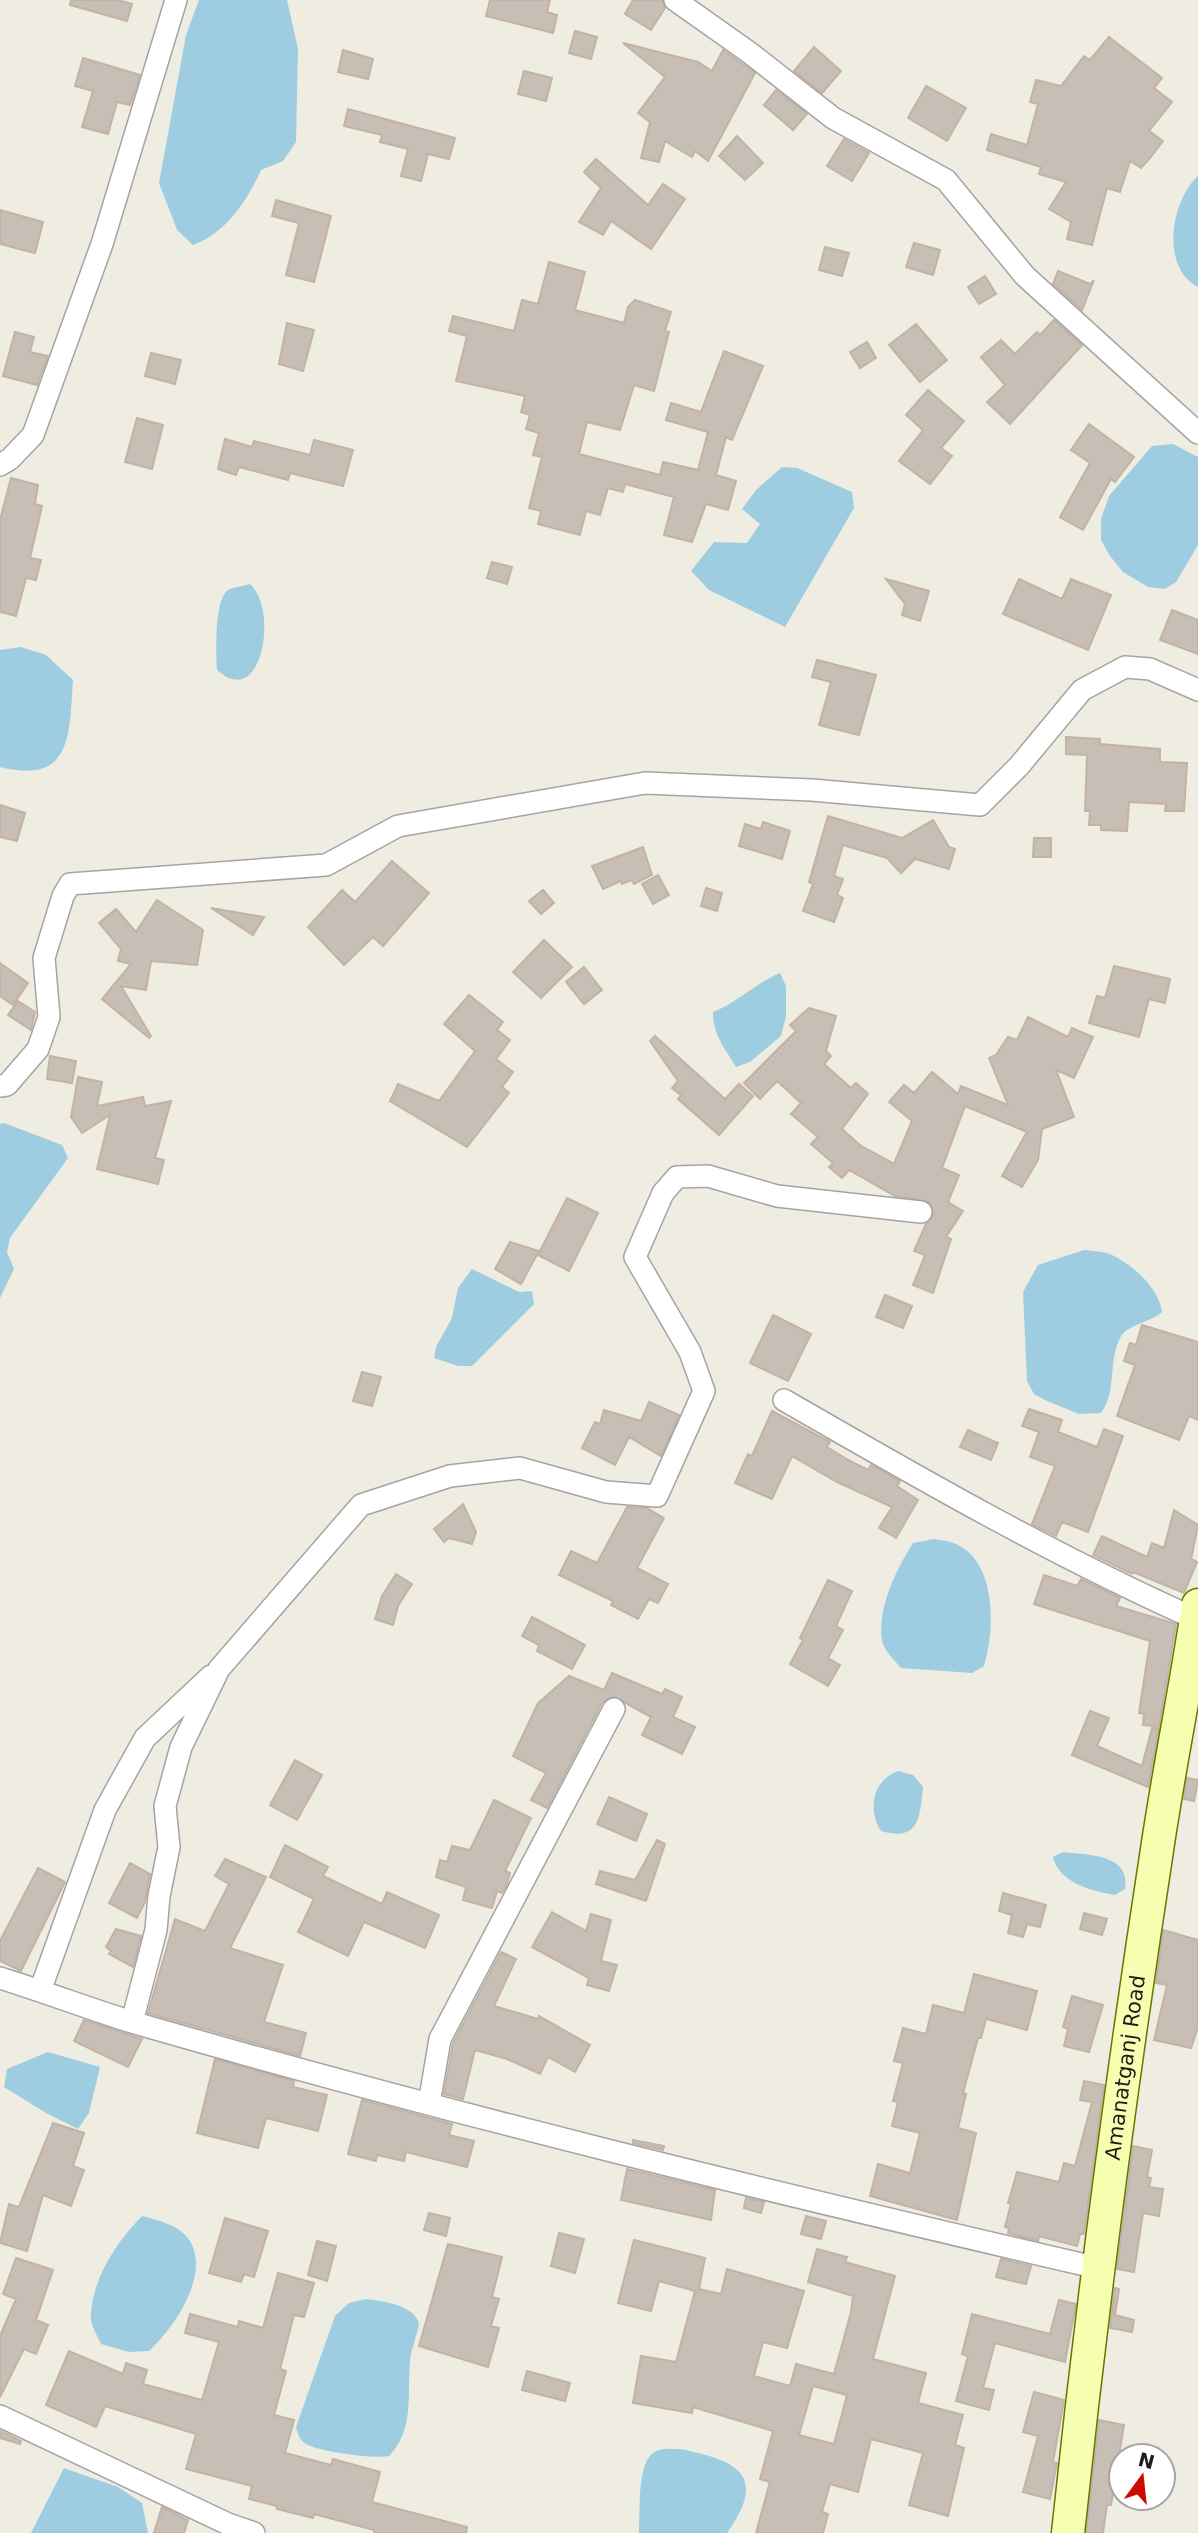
<svg xmlns="http://www.w3.org/2000/svg" width="1198" height="2533" viewBox="0 0 1198 2533" font-family="'DejaVu Sans',sans-serif">
	<rect width="100%" height="100%" fill="#efece2"/>
	<!-- water -->
	<path fill="#9ecde1" d="M199,0H287L298,49L296,142L283,161L261,170C247,201 226,233 193,245L177,230L159,183L186,35Z
		M1198,176V287C1160,268 1171,200 1198,176Z
		M1173,444L1198,457V545L1176,582L1165,589L1148,587L1123,572L1110,556L1101,540V519L1109,496L1152,446Z
		M782,467L797,468L852,492L854,508L785,627L709,590L691,571L714,542L747,543L760,524L742,509L756,490Z
		M250,584C279,610 262,711 217,670C216,654 214,600 228,590C234,587 244,586 250,584Z
		M21,647L46,655L73,680C69,734 73,785 0,767V650Z
		M780,973L786,986V1016L781,1036L750,1062L736,1067C725,1048 713,1036 713,1012C738,1002 756,983 780,973Z
		M4,1123L62,1145L68,1158L10,1238L7,1252L14,1269L0,1298V1124Z
		M1084,1250C1092,1251 1104,1251 1112,1255C1133,1265 1159,1288 1162,1312C1150,1323 1127,1324 1120,1338C1108,1361 1117,1392 1101,1413L1079,1414L1047,1401L1034,1394L1027,1381L1023,1292L1038,1265Z
		M472,1269L519,1292L532,1291L534,1304L472,1366H458L434,1358L436,1347L452,1318L458,1288Z
		M934,1539C940,1540 949,1541 956,1544C997,1562 995,1630 984,1666L972,1673L901,1668C895,1661 884,1650 882,1641C877,1608 896,1570 913,1543Z
		M898,1771L913,1775L923,1787C920,1818 919,1842 881,1831C867,1809 873,1780 898,1771Z
		M1063,1852C1089,1855 1131,1854 1125,1889L1115,1895C1092,1891 1059,1883 1053,1857Z
		M48,2052L100,2067L89,2113L78,2129L46,2113L4,2087L7,2069Z
		M142,2216C157,2220 176,2224 187,2237C214,2271 174,2328 149,2351L129,2352L101,2344C97,2335 89,2323 91,2313C94,2275 117,2242 142,2216Z
		M366,2299C382,2301 415,2305 419,2324C417,2336 411,2349 410,2361C407,2393 415,2430 389,2456C373,2459 323,2452 308,2445C300,2441 298,2435 296,2427L335,2316L349,2303Z
		M681,2449C738,2461 768,2475 727,2533H639C641,2513 635,2456 659,2450C665,2448 674,2449 681,2449Z
		M64,2468L118,2487L142,2503L148,2533H31Z"/>
	<!-- building -->
	<path fill="#c7beb5" stroke="#c2b3a3" stroke-width="2" fill-rule="evenodd" d="M71,0H118L132,4L127,21L70,5Z
		M490,0H550L547,12L557,15L553,33L486,16Z
		M633,0H662L665,8L651,30L625,14Z
		M575,31L597,37L591,59L569,53Z
		M1109,37L1162,78L1154,88L1172,102L1149,131L1163,141L1150,158L1141,168L1130,161L1120,192L1107,188L1092,245L1067,239L1071,222L1049,209L1066,182L1039,174L1041,167L987,150L991,134L1027,145L1038,104L1030,102L1036,80L1061,86L1084,56L1090,60Z
		M623,43L698,62L712,71L723,50L755,73L708,161L695,151L692,157L665,141L659,162L641,158L650,122L638,113L665,77Z
		M814,47L841,71L822,93L794,71Z
		M343,50L373,59L368,79L338,72Z
		M83,58L140,75L130,105L117,102L108,134L82,127L93,91L75,86Z
		M524,71L552,78L546,101L518,94Z
		M926,86L966,108L947,141L908,118Z
		M776,90L807,114L793,130L764,105Z
		M348,109L455,138L449,159L428,154L421,181L401,176L408,149L380,142L382,135L344,126Z
		M737,136L763,163L745,180L719,156Z
		M844,139L869,153L852,181L827,166Z
		M596,159L648,205L663,184L685,199L651,249L611,221L603,235L579,222L601,188L584,172Z
		M276,200L331,216L314,282L286,275L299,223L272,216Z
		M0,210L43,222L35,253L0,244Z
		M914,243L940,250L933,275L906,267Z
		M825,247L849,253L842,276L819,270Z
		M549,262L585,272L575,310L624,323L628,307L635,300L671,312L665,331L669,332L654,391L634,385L620,430L587,422L579,454L660,475L663,462L698,470L708,432L666,420L671,403L701,412L724,351L763,366L732,440L726,437L716,475L736,481L728,510L706,504L692,542L664,535L674,497L625,484L623,492L608,488L600,515L586,511L580,535L538,524L541,511L529,508L542,457L533,455L539,433L526,429L530,415L521,412L525,396L456,381L467,336L449,331L453,316L514,331L522,300L538,304Z
		M1058,271L1090,284L1094,280L1082,310L1053,284Z
		M985,276L996,294L979,304L968,287Z
		M1054,320L1082,345L1010,424L987,402L1005,385L981,357L1001,340L1015,354L1037,332L1040,335Z
		M287,323L314,330L303,371L279,364Z
		M916,324L947,360L920,382L889,345Z
		M15,332L34,337L30,352L48,356L37,385L3,376Z
		M867,342L876,358L860,368L850,352Z
		M151,353L181,360L175,384L145,376Z
		M928,390L964,421L941,448L952,456L930,484L899,461L923,430L906,415Z
		M137,418L163,425L152,469L125,462Z
		M1089,424L1134,457L1115,482L1111,479L1083,530L1060,517L1090,463L1071,450Z
		M225,439L252,447L254,441L310,455L314,440L353,450L343,486L290,473L288,480L239,467L236,475L218,469Z
		M11,478L38,485L35,504L42,506L30,558L41,560L36,580L26,578L16,616L0,612V520Z
		M492,562L512,567L507,584L487,578Z
		M886,579L929,591L920,621L902,615L905,604Z
		M1019,579L1062,599L1071,579L1111,595L1088,650L1003,614Z
		M1172,610L1198,620V654L1160,640Z
		M817,660L876,675L859,735L819,725L831,682L812,677Z
		M1066,737L1100,739V744L1160,749V762L1187,763L1184,811H1165L1166,804L1129,802L1127,831L1101,830V825H1089L1090,811H1085L1087,755L1066,754Z
		M0,805L25,813L17,841L0,837Z
		M828,816L902,838L933,820L949,847L955,849L949,869L915,859L901,873L887,858L843,845L834,876L843,879L837,895L843,898L834,922L803,911L813,884L809,882Z
		M763,822L790,831L782,859L739,846L745,824L761,829Z
		M1034,838H1051V857H1033Z
		M643,847L652,875L634,884L632,880L622,884L621,881L603,889L592,866Z
		M392,861L429,893L383,946L373,937L344,965L308,927L342,890L355,902Z
		M658,875L669,895L653,904L642,884Z
		M706,888L722,893L717,911L701,906Z
		M543,890L554,903L541,914L529,901Z
		M157,900L203,930L197,965L151,961L146,990L121,986L151,1036L149,1038L102,999L131,964L118,961L121,949L99,923L116,909L136,932Z
		M211,908L264,917L253,935Z
		M544,940L572,967L541,998L513,972Z
		M0,963L28,983L13,1005L0,996Z
		M1114,966L1170,979L1165,1003L1149,999L1139,1037L1089,1023L1097,996L1105,998Z
		M584,967L602,990L584,1004L566,982Z
		M469,995L503,1022L497,1030L510,1040L496,1059L513,1072L502,1087L509,1093L467,1147L390,1101L398,1084L439,1101L475,1051L444,1024Z
		M18,1001L35,1012L31,1030L8,1015Z
		M809,1008L836,1016L826,1051L831,1056L824,1064L851,1088L856,1083L868,1094L842,1129L861,1146L894,1164L912,1121L889,1102L904,1085L914,1093L932,1072L958,1094L961,1086L1008,1105L989,1058L996,1055L1008,1037L1017,1040L1028,1017L1068,1037L1072,1028L1093,1037L1074,1078L1056,1070L1074,1117L1042,1129L1038,1160L1022,1187L1002,1176L1027,1132L965,1106L942,1168L959,1175L948,1202L963,1211L946,1237L951,1239L933,1293L913,1285L925,1255L914,1251L926,1224L934,1214L929,1202L895,1196L849,1170L842,1178L829,1167L833,1163L811,1144L818,1137L791,1114L801,1103L777,1081L760,1099L744,1083L796,1031L790,1025Z
		M655,1036L725,1099L739,1084L753,1096L719,1135L678,1099L681,1095L672,1088L678,1081L650,1041Z
		M50,1056L76,1061L72,1083L47,1079Z
		M78,1077L102,1082L97,1106L143,1097L145,1106L171,1101L155,1158L164,1160L158,1184L97,1169L110,1115L82,1133L71,1117Z
		M567,1198L598,1213L569,1271L538,1255Z
		M510,1242L539,1251L521,1284L495,1269Z
		M885,1295L912,1306L903,1328L876,1317Z
		M773,1315L811,1334L788,1381L750,1363Z
		M1142,1325L1198,1342V1420L1189,1416L1179,1440L1117,1416L1135,1365L1124,1361L1130,1343L1136,1345Z
		M362,1372L381,1377L372,1406L353,1401Z
		M649,1402L679,1415L661,1456L629,1437L615,1465L582,1448L595,1422L600,1424L604,1410L641,1421Z
		M1029,1409L1062,1420L1058,1432L1097,1447L1104,1429L1123,1436L1088,1532L1062,1522L1056,1536L1032,1524L1055,1466L1030,1457L1039,1432L1022,1426Z
		M772,1411L830,1442L827,1447L848,1460L868,1470L871,1465L900,1481L897,1486L918,1500L896,1538L879,1528L892,1507L837,1482L792,1456L772,1499L735,1483L748,1454L752,1456Z
		M968,1430L998,1443L991,1460L960,1447Z
		M463,1504L476,1532L472,1544L449,1538L444,1542L434,1529Z
		M627,1507L647,1508L664,1518L637,1568L668,1584L658,1603L649,1599L638,1619L611,1605L613,1601L559,1575L571,1551L597,1563Z
		M1174,1510L1198,1525L1191,1559L1197,1562L1184,1593L1133,1572L1132,1574L1093,1555L1102,1536L1147,1557L1152,1543L1164,1548Z
		M396,1574L412,1584L398,1606L393,1625L375,1619L382,1596Z
		M1044,1575L1077,1586L1081,1579L1120,1598L1116,1606L1176,1624L1159,1727L1143,1725L1144,1714L1139,1713L1150,1641L1034,1604Z
		M828,1580L852,1591L836,1626L843,1630L828,1658L840,1665L828,1686L790,1664L803,1640L800,1638Z
		M532,1617L585,1645L572,1669L537,1651L539,1645L522,1636Z
		M612,1673L662,1694L665,1689L682,1697L673,1717L695,1727L682,1754L642,1735L651,1717L613,1696L602,1703L547,1808L531,1800L546,1773L513,1756L538,1703L569,1676L604,1690Z
		M1090,1711L1109,1718L1097,1746L1142,1766L1152,1728L1159,1729L1148,1787L1072,1755Z
		M295,1760L322,1775L297,1820L270,1805Z
		M1187,1778L1198,1780L1194,1801L1184,1799Z
		M609,1797L647,1814L636,1841L597,1824Z
		M494,1800L531,1818L505,1871L510,1873L507,1884L502,1893L497,1891L492,1908L463,1900L466,1887L436,1877L440,1860L447,1862L452,1846L470,1850Z
		M657,1840L665,1844L646,1901L596,1884L600,1871L635,1880Z
		M285,1845L328,1867L323,1876L382,1904L387,1892L439,1915L425,1948L364,1922L348,1956L298,1932L314,1899L270,1877Z
		M225,1859L266,1877L230,1948L283,1965L264,2022L306,2033L300,2056L148,2013L175,1919L205,1931L229,1884L215,1876Z
		M130,1863L150,1874L145,1902L137,1918L109,1903Z
		M38,1868L65,1882L21,1971L0,1961V1941Z
		M1003,1893L1046,1905L1040,1927L1027,1924L1023,1937L1008,1933L1012,1915L999,1911Z
		M552,1912L586,1931L591,1914L611,1920L601,1961L617,1965L609,1991L587,1985L589,1978L532,1947Z
		M1084,1913L1107,1919L1102,1935L1080,1929Z
		M116,1929L141,1936L133,1967L109,1954L111,1951L106,1947Z
		M1163,1930L1198,1940V2027L1191,2048L1154,2040L1167,1985L1156,1983Z
		M501,1952L516,1959L494,2006L538,2019L539,2016L590,2045L575,2072L548,2057L540,2074L507,2059L475,2050L463,2099L444,2094L453,2043Z
		M974,1974L1037,1991L1027,2030L986,2019L981,2038H978L963,2093L966,2094L958,2128L976,2133L957,2220L870,2196L878,2164L910,2173L920,2133L892,2126L898,2102L893,2101L903,2063L894,2061L903,2028L926,2034L933,2005L964,2013Z
		M1072,1996L1103,2005L1089,2052L1064,2046L1068,2029L1063,2027Z
		M84,2020L142,2039L128,2067L74,2041Z
		M215,2059L294,2081L293,2087L327,2095L318,2131L266,2118L258,2148L197,2133Z
		M1084,2081L1104,2085L1084,2234H1080L1077,2246L1039,2236L1038,2241L1008,2233L1009,2228L1005,2227L1011,2204L1008,2203L1017,2172L1059,2182L1064,2163L1075,2166L1092,2102L1080,2100Z
		M362,2100L452,2124L449,2135L474,2141L467,2167L406,2152L404,2161L377,2155L376,2161L348,2154Z
		M53,2123L84,2133L73,2166L84,2170L71,2206L43,2195L27,2251L0,2243L9,2204L19,2207Z
		M633,2140L664,2146L663,2150L633,2143Z
		M1133,2146L1152,2150L1147,2177L1151,2178L1149,2187L1163,2189L1159,2216L1143,2213L1134,2272L1117,2269Z
		M627,2169L715,2190L711,2220L621,2200Z
		M746,2198L764,2202L761,2213L744,2208Z
		M429,2213L450,2218L446,2236L424,2230Z
		M806,2216L826,2221L821,2239L801,2234Z
		M225,2218L268,2231L254,2277L244,2274L241,2282L209,2273Z
		M559,2233L584,2239L575,2273L551,2266Z
		M634,2240L705,2258L699,2289L721,2294L727,2269L804,2291L787,2348L763,2342L754,2376L790,2386L796,2364L834,2374L851,2312L853,2296L808,2282L817,2249L847,2257L845,2262L895,2276L873,2359L926,2373L918,2403L963,2415L955,2445L964,2448L948,2516L909,2505L923,2453L871,2439L858,2492L830,2484L822,2512L828,2514L823,2533H756L770,2482L760,2479L773,2431L693,2407L692,2413L633,2403L641,2356L676,2362L695,2291L659,2281L651,2311L618,2303ZM813,2386L847,2395L834,2444L799,2435Z
		M317,2241L336,2246L327,2281L308,2275Z
		M448,2244L502,2257L492,2297L499,2299L491,2326L499,2328L488,2367L419,2346Z
		M16,2258L53,2270L36,2320L48,2325L36,2354L24,2349L0,2397V2336L16,2299L3,2294Z
		M1001,2259L1031,2266L1026,2284L996,2277Z
		M278,2273L314,2283L304,2317L294,2315L280,2369L286,2371L274,2415L294,2420L285,2453L331,2465L333,2459L380,2472L372,2502L467,2527L466,2533H374V2530L314,2514L313,2518L277,2509V2506L249,2499L252,2486L186,2469L196,2434L105,2406L96,2427L46,2405L69,2351L123,2374L126,2363L147,2370L143,2384L202,2400L219,2342L185,2333L190,2314L238,2327L239,2321L263,2328Z
		M1115,2288L1119,2289L1115,2315L1134,2320L1132,2332L1110,2328Z
		M1059,2300L1076,2304L1065,2362L995,2343L983,2388L994,2390L989,2410L956,2401L968,2356L962,2354L972,2314L1050,2334Z
		M527,2371L570,2383L565,2401L522,2390Z
		M1034,2392L1064,2400L1053,2462L1057,2463L1050,2499L1023,2492L1038,2436L1023,2432Z
		M1099,2420L1124,2425L1111,2505H1107L1103,2533H1086Z
		M0,2431L21,2441L20,2444L0,2438Z
		M162,2507L188,2520L184,2533H154Z"/>
	<g fill="none" stroke-linecap="round" stroke-linejoin="round">
		<!-- minor casing -->
		<g stroke="#a4a4a4" stroke-width="24">
			<path id="minor" d="M675,0L750,53L833,118L946,180L1025,276L1198,433
				M0,465L10,459L33,435L102,244L176,0
				M0,1086L7,1085L38,1049L49,1017L44,958L63,896L70,884L326,865L398,826L645,783L812,790L980,805L1019,766L1082,690L1125,667L1150,669L1198,690
				M784,1400C919,1478 1053,1555 1196,1619
				M0,1978C45,1992 90,2009 135,2023C453,2115 775,2193 1098,2268
				M40,1991L105,1810L145,1738L211,1676
				M132,2022L156,1930L159,1896L169,1847L165,1806L181,1747L219,1669L361,1505L450,1476L520,1468L606,1492L657,1496L704,1391L690,1352L635,1257L663,1193L677,1177L708,1176L777,1196L921,1212
				M429,2104L440,2039L614,1709
				M0,2416L228,2524L254,2533"/>
		</g>
		<!-- secondary casing -->
		<g stroke="#637800" stroke-width="35">
			<g id="secondary">
				<path id="s1" d="M1068,2533C1092,2305 1122,2077 1157,1850C1169,1768 1186,1687 1198,1605"/>
			</g>
		</g>
		<!-- minor -->
		<use href="#minor" stroke="#fff" stroke-width="21"/>
		<!-- secondary -->
		<use href="#secondary" stroke="#f6ffb0" stroke-width="32"/>
	</g>
	<g text-anchor="middle" stroke-width="5" stroke-linejoin="round" paint-order="stroke">
		<!-- street labels -->
		<g font-size="21" fill="#1d1d1d" stroke="#fff">
			<text dy="7" stroke="none"><textPath href="#s1" startOffset="469">Amanatganj Road</textPath></text>
		</g>
	</g>
	<!-- north arrow -->
	<g transform="translate(1142 2477) rotate(15)"><circle r="33" fill="#ffffff" stroke="#a5a5a5" stroke-width="2"/>
	<path d="M0-5L12 26L0 18L-12 26Z" fill="#ca0d00"/>
	<text y="-10" font-size="19" font-weight="bold" text-anchor="middle" fill="#1d1d1d">N</text>
	</g>
</svg>
